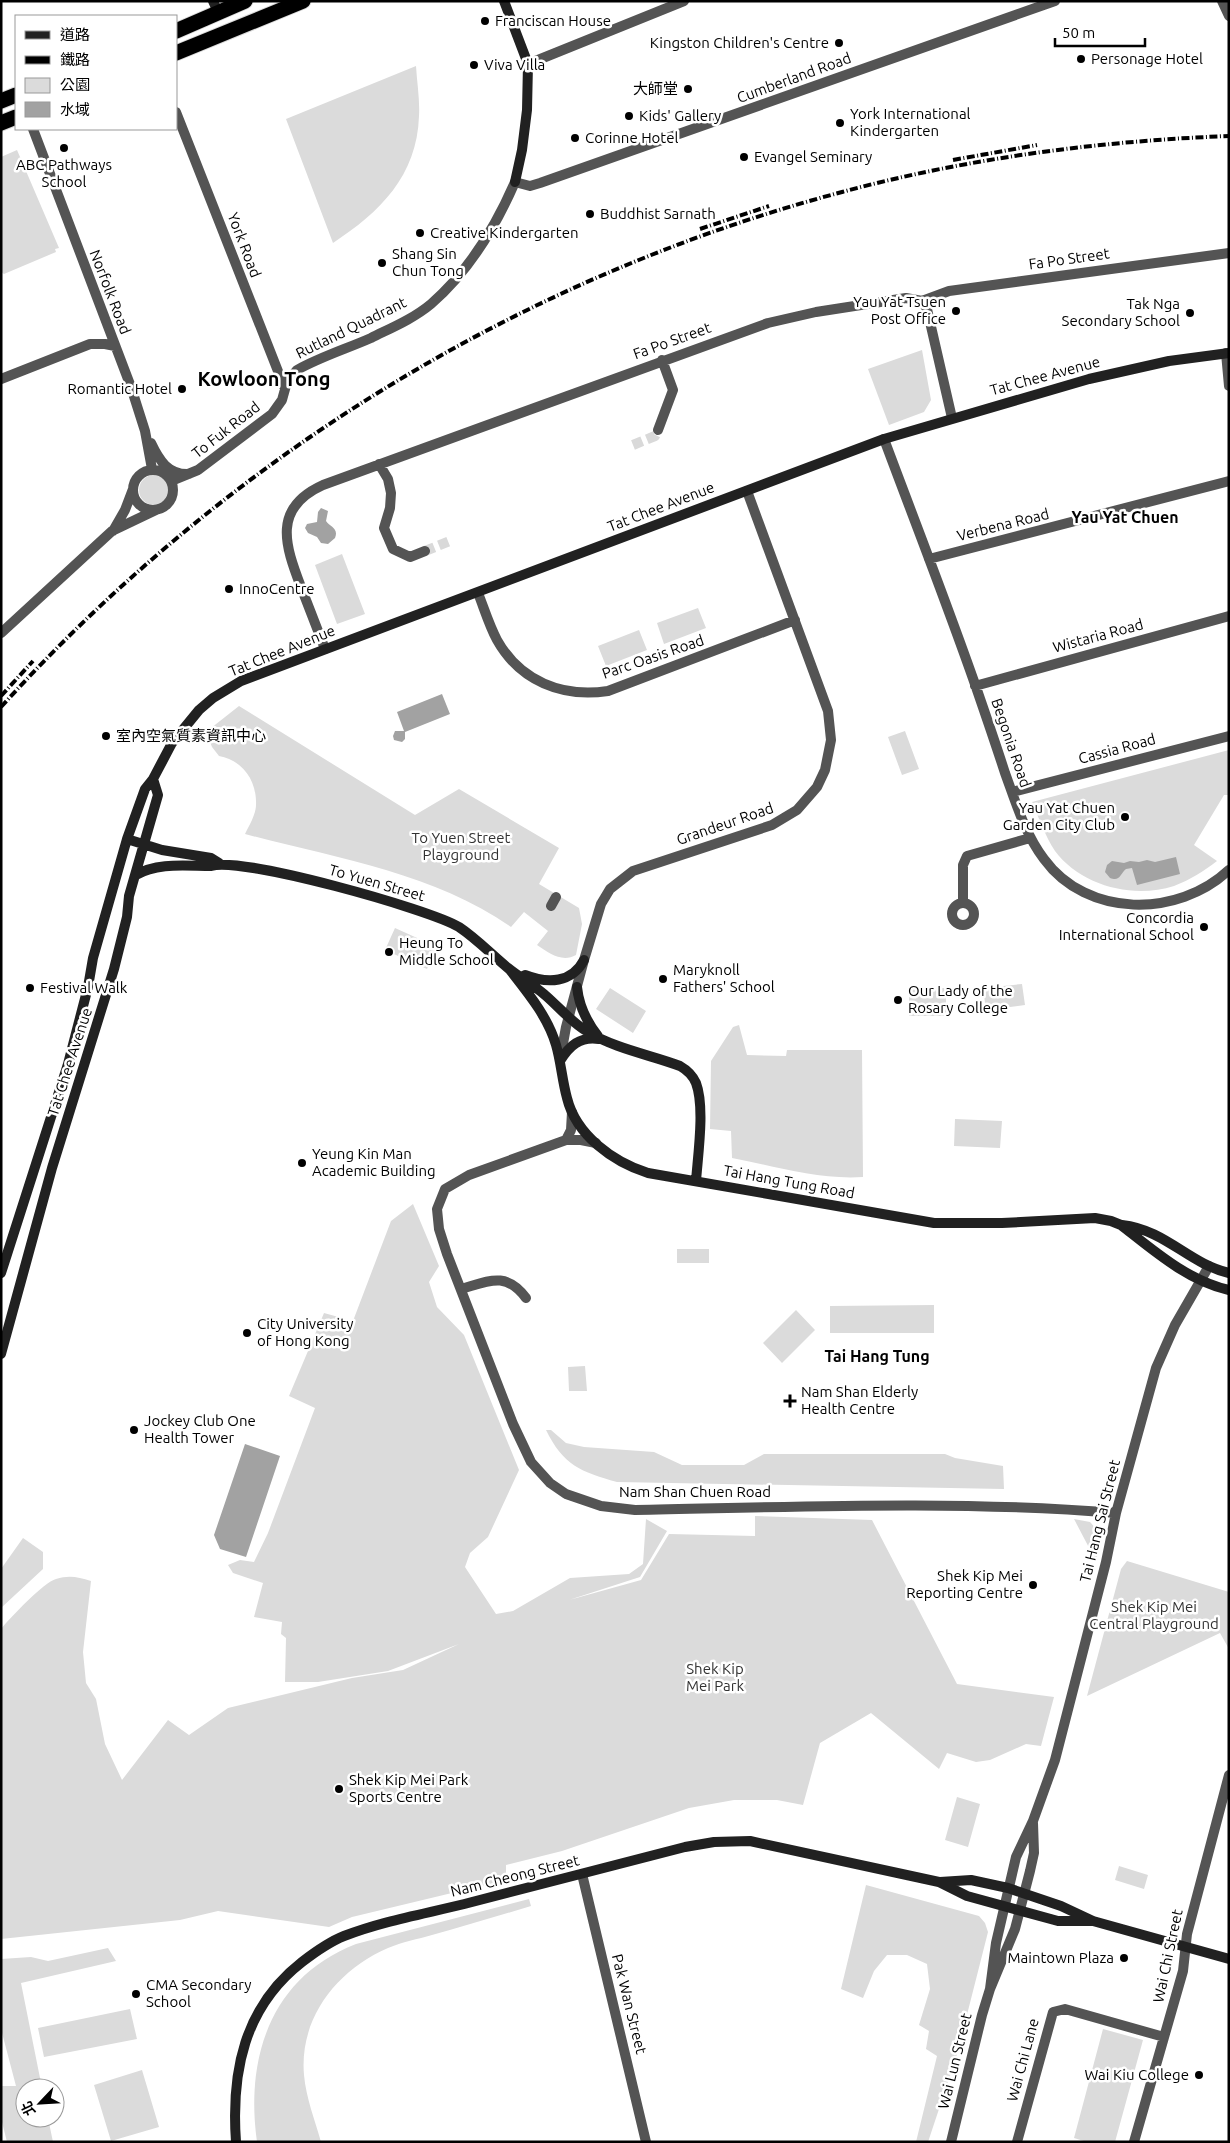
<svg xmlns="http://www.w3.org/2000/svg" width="1230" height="2143" viewBox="0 0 1230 2143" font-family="Ubuntu,'Noto Sans TC',sans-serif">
	<rect width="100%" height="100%" fill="#fff"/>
	<!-- green -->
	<path fill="#dbdbdb" d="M416,66C417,83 420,100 419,116C417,176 380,212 333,243L286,119Z
		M17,150L59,248L55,249L56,252L4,274L1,272V157Z
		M922,350L931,400L924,412L889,425L868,369Z
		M139 490a15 15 0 1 1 30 0a15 15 0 1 1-30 0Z
		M342,554L365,614L337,624L315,565Z
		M698,608L706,628L664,644L657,623Z
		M639,630L647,650L606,666L598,646Z
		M239,706L415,815L459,789L559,848L539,884L579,908L582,924L576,955C562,963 549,953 537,945L548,931L524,912L511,927C434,873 335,858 245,834C249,826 256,814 256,805C257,780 242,760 219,756L212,747L206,732Z
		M905,731L919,769L902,775L888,737Z
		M1229,750V795H1224L1194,845L1217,861C1204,871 1190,880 1174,886C1133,899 1081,886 1055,851C1045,836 1039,818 1032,802Z
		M395,928L437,947L427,969L385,950Z
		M1022,984L1025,1005L986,1010L983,988Z
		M610,988L646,1011L633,1033L596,1009Z
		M909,988H946V1016H909Z
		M739,1025L747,1055L786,1056L787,1050H862L863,1177C819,1180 774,1166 732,1158L731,1131L710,1129L711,1061L733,1027Z
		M955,1119L1002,1121L1000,1148L954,1146Z
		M413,1204L439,1266L429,1282L437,1307L464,1335L519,1470L488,1537L470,1553L465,1567L496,1614L513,1611L570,1578L629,1574L643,1564L646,1519L667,1531L640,1577L569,1600L641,1580L669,1534L755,1536V1516L872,1520L957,1684L1054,1697L1041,1746L1026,1744L990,1760L976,1762L947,1753L939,1769L871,1713L820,1743L803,1805L777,1800H734L689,1808L562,1851L506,1865V1880L352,1917L329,1927L218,1911L180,1920L1,1939V1629C10,1618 44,1582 56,1579C69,1575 78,1577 91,1581L83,1652L86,1683L96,1699L105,1744L122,1780L168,1720L189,1735L228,1708L352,1678L403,1670L459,1644L388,1671L318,1682H285L286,1638L281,1634L282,1622L254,1617L263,1583L233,1573L228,1565L240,1560L254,1562L268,1533L315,1408L289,1396L324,1313L353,1321L391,1221Z
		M677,1249H709V1263H677Z
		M934,1305V1333H830V1306Z
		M796,1310L815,1330L782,1363L763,1343Z
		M585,1366L587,1391H569L568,1367Z
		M546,1430H551L566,1443L584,1447L654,1452L682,1465H744L764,1454H945L955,1458L1003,1466L1004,1489L617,1482C581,1472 563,1465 546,1430Z
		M1074,1519L1090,1522C1102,1534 1100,1546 1096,1561Z
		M23,1538L43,1552V1569L1,1608V1569Z
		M1127,1561L1229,1592V1649L1220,1633L1087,1696L1121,1569Z
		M957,1797L980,1804L968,1847L945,1840Z
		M1119,1866L1148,1875L1144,1889L1115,1880Z
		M866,1885L979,1916L985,1923L988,1932L956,2058L928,2142H916L937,2056L926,2049L929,2031L919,2025L930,1989L927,1964L907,1955H887L874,1971L863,1998L841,1989Z
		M529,1899L531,1906C498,1916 465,1926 432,1935C418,1939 402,1942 388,1948C337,1970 299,2018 304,2075C306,2098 315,2120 321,2142H257C245,2057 271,1977 356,1944Z
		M108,1948L116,1961L21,1983L42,2088H25V2118H48L53,2142H7L1,2118V2086H16L1,2029V1959L31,1957L48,1961Z
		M130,2009L137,2039L44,2057L38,2028Z
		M1103,2029L1143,2040L1115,2142H1087L1074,2138Z
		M142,2070L159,2127L111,2141L94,2085Z"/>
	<!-- water -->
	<path fill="#a2a2a2" d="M321,508L328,511L326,521C330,527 339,528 335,538L328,544L321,543L317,537L308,533L305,528L307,524L317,522L318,512Z
		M442,694L450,714L405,732V739L402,742L394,740L393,736L395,731H404L397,712Z
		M1176,857L1180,874L1137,885L1132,868L1126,869C1120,874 1120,882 1110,878L1105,872L1107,865L1112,861L1124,863L1130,861L1139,862L1147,860L1155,862Z
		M245,1444L280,1456L246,1557L220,1549L214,1535Z"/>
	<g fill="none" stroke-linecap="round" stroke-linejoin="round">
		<!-- street-tunnel -->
		<path stroke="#d9d9d9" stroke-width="10" stroke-dasharray="10 5" stroke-linecap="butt" d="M633,445L655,436L658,430
			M425,551L450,541"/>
		<!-- highway casing -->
		<g stroke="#dbdbdb" stroke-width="17">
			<path id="highway" d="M176,31L245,1
				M176,53L303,1
				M1,101L16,95
				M1,123L16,117"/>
		</g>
		<!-- street -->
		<path stroke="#545454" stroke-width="10" d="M1222,1L1229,16
			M528,64L684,1
			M176,112L285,389
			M33,129L131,387L145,431L152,469
			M922,301L927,309L952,418
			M1226,353L1229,386
			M1,379L90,344H105L115,346
			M658,430L673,390L662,360
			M884,439C915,522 947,604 976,687C986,716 996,745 1005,773C1016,803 1025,834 1044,859C1087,918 1178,918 1229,870
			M151,443C159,460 168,475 189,474
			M379,464L388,479L391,493L390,508L384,528L393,549L410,557L425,551
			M133 490a20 20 0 1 1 40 0a20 20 0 1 1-40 0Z
			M171,481L198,470L272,414L282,400L287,382L297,370C320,357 346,349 371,338C391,328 413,319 431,304C469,271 495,228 515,182L530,186L540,183L1055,1
			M113,531L125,510L133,489
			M929,559L1229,481
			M478,593C484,608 489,625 497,640C520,681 562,698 608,691L795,620
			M1,633L112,531L156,510
			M325,649C317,628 309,608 301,587C285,545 272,508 323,485L768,323L816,312L906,298L922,301L949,291L1229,253
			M975,686L1229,616
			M1012,792L1229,736
			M952 914a11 11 0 1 1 22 0a11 11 0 1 1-22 0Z
			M963,903V865L967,856L1030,838
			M551,906L556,897
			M560,1060L566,1027L584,960L601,904L610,889L633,871L772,825L797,810L817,787L825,770L831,740L828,711L747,491
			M566,1140L571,1130L572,1112
			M596,1143L581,1140H566L469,1175L445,1189L437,1209L439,1229L447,1254L513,1424L531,1462L550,1483L566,1494L601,1506L635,1510C795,1507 956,1500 1116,1513
			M461,1289C489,1281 506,1271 526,1298
			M582,1874L646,2142
			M990,1989L996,1943L1016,1857L1033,1821L1055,1760L1106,1562L1116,1513L1156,1368L1175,1325L1209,1266
			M951,2142L982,2015L990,1989L1015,1929L1030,1871L1034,1853L1033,1823
			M1017,2142L1053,2012L1065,2009L1164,2037
			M1134,2142L1183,1971L1187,1934L1229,1775"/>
		<!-- secondary -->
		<path stroke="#212121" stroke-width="10" d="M213,1L218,12
			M504,1L528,64L527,110L522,150L515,182
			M127,839L162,850L211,858L219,863
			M136,875C157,862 187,866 211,866C241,856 429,909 459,927C477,939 492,955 508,968C520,978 534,985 545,995C559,1007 572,1023 588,1032C616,1049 651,1055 680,1066C687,1070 693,1076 696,1083C705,1107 698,1154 696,1181
			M510,970C528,993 548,1017 556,1045C561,1062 562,1080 567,1098C576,1135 613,1162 648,1173L934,1223H1002L1095,1218L1111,1221L1121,1225C1153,1250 1188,1281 1229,1290
			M525,975C548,984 572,983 584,960
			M577,987C579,1006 586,1021 598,1036
			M560,1061C569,1046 580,1036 599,1039
			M1122,1225C1166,1230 1189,1264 1229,1273
			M1,1273L68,1064L88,987L93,958L127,839L145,789L153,779L172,743L199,710L213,698L241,681L884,439L1089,379L1169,361L1229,353
			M1,1354L52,1168L114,969L127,917L129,896L158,795L153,779
			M940,1882L971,1880L1008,1888L1061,1906L1093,1921L1229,1959
			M236,2142C231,2072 244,2007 302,1962C315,1952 329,1942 344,1936C385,1920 430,1913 472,1902C543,1884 614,1865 685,1847L714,1842L750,1841L939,1882L967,1896L1058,1921H1093"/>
		<!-- highway -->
		<use href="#highway" stroke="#000" stroke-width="15"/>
		<!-- rail -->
		<path stroke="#000" stroke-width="4" stroke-dasharray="8 2.5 1 2.5" stroke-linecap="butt" d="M953,160L1037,145
			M700,229L769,206
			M1,696L33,661
			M1,707C226,459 518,278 842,192C968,158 1099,141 1229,136"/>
	</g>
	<!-- markers -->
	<g fill="#000" stroke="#fff" stroke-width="2">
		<circle cx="485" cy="21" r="5"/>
		<circle cx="839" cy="43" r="5"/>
		<circle cx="1081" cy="59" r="5"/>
		<circle cx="474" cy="65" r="5"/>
		<circle cx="688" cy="89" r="5"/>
		<circle cx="629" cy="116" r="5"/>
		<circle cx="840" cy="123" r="5"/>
		<circle cx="575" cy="138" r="5"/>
		<circle cx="64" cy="148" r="5"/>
		<circle cx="744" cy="157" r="5"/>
		<circle cx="590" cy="214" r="5"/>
		<circle cx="420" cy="233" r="5"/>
		<circle cx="382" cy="263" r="5"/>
		<circle cx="956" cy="311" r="5"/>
		<circle cx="1190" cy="313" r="5"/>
		<circle cx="182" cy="389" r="5"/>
		<circle cx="229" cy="589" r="5"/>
		<circle cx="106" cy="736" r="5"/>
		<circle cx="1125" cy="817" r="5"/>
		<circle cx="1204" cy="927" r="5"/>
		<circle cx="389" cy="952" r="5"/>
		<circle cx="663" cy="979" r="5"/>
		<circle cx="30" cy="988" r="5"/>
		<circle cx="898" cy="1000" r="5"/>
		<circle cx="302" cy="1163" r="5"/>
		<circle cx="247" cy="1333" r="5"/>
		<path d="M787.5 1393.5h5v5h5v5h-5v5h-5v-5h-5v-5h5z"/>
		<circle cx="134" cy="1430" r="5"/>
		<circle cx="1033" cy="1585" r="5"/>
		<circle cx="339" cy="1789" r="5"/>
		<circle cx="1124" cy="1958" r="5"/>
		<circle cx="136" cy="1994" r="5"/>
		<circle cx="1199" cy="2075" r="5"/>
	</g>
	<g text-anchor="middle" stroke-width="5" stroke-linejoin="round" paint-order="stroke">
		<!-- poi labels -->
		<g font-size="15" fill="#000" stroke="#fff" text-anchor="start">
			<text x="495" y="26">Franciscan House</text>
			<text x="829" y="48" text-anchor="end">Kingston Children's Centre</text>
			<text x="1091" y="64">Personage Hotel</text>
			<text x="484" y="70">Viva Villa</text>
			<text x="678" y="94" text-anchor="end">大師堂</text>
			<text x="850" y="119">York International<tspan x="850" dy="17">Kindergarten</tspan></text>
			<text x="639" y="121">Kids' Gallery</text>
			<text x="585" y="143">Corinne Hotel</text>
			<text x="754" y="162">Evangel Seminary</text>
			<text x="64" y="170" text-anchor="middle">ABC Pathways<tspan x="64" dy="17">School</tspan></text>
			<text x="600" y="219">Buddhist Sarnath</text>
			<text x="430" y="238">Creative Kindergarten</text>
			<text x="392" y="259">Shang Sin<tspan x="392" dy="17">Chun Tong</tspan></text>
			<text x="946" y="307" text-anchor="end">Yau Yat Tsuen<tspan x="946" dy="17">Post Office</tspan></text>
			<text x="1180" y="309" text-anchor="end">Tak Nga<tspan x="1180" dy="17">Secondary School</tspan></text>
			<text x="172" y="394" text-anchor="end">Romantic Hotel</text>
			<text x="239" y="594">InnoCentre</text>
			<text x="116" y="741">室內空氣質素資訊中心</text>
			<text x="1115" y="813" text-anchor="end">Yau Yat Chuen<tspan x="1115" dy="17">Garden City Club</tspan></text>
			<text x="1194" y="923" text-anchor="end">Concordia<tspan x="1194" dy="17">International School</tspan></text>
			<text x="399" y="948">Heung To<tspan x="399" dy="17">Middle School</tspan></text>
			<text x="673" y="975">Maryknoll<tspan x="673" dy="17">Fathers' School</tspan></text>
			<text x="40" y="993">Festival Walk</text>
			<text x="908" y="996">Our Lady of the<tspan x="908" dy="17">Rosary College</tspan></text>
			<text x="312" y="1159">Yeung Kin Man<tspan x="312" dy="17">Academic Building</tspan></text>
			<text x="257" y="1329">City University<tspan x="257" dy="17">of Hong Kong</tspan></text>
			<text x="801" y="1397">Nam Shan Elderly<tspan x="801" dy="17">Health Centre</tspan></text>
			<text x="144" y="1426">Jockey Club One<tspan x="144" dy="17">Health Tower</tspan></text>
			<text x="1023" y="1581" text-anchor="end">Shek Kip Mei<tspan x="1023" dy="17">Reporting Centre</tspan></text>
			<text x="349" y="1785">Shek Kip Mei Park<tspan x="349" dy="17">Sports Centre</tspan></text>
			<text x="1114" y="1963" text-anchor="end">Maintown Plaza</text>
			<text x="146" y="1990">CMA Secondary<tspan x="146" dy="17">School</tspan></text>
			<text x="1189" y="2080" text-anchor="end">Wai Kiu College</text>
		</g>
		<!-- street labels -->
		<g font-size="15" fill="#000" stroke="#fff">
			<text transform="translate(794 78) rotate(-20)" y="5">Cumberland Road</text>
			<text transform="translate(244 245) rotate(69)" y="5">York Road</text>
			<text transform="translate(1069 259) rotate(-8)" y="5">Fa Po Street</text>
			<text transform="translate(110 292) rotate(69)" y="5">Norfolk Road</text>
			<text transform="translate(351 328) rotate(-26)" y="5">Rutland Quadrant</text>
			<text transform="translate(672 341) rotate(-20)" y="5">Fa Po Street</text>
			<text transform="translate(1045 376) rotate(-15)" y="5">Tat Chee Avenue</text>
			<text transform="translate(226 430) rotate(-38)" y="5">To Fuk Road</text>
			<text transform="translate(661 507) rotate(-21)" y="5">Tat Chee Avenue</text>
			<text transform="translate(1003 525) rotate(-14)" y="5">Verbena Road</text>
			<text transform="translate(1098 636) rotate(-15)" y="5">Wistaria Road</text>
			<text transform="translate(282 651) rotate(-22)" y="5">Tat Chee Avenue</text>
			<text transform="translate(653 657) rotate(-19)" y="5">Parc Oasis Road</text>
			<text transform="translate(1011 743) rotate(71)" y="5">Begonia Road</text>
			<text transform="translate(1117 749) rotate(-15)" y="5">Cassia Road</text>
			<text transform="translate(725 824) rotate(-19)" y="5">Grandeur Road</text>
			<text transform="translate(377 883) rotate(16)" y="5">To Yuen Street</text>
			<text transform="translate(70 1062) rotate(-72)" y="5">Tat Chee Avenue</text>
			<text transform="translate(789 1182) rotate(10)" y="5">Tai Hang Tung Road</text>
			<text x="695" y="1497">Nam Shan Chuen Road</text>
			<text transform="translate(1100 1521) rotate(-76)" y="5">Tai Hang Sai Street</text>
			<text transform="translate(515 1876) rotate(-14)" y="5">Nam Cheong Street</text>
			<text transform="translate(1168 1956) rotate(-78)" y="5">Wai Chi Street</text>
			<text transform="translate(629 2004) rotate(76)" y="5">Pak Wan Street</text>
			<text transform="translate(1023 2060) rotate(-75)" y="5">Wai Chi Lane</text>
			<text transform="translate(955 2061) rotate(-76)" y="5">Wai Lun Street</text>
		</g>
		<!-- park labels -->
		<g font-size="15" fill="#323232" stroke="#fff">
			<text x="461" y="843">To Yuen Street<tspan x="461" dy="17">Playground</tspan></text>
			<text x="1154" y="1612">Shek Kip Mei<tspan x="1154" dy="17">Central Playground</tspan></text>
			<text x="715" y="1674">Shek Kip<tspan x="715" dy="17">Mei Park</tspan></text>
		</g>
		<!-- neighbourhood labels -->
		<g font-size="16" font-weight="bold" fill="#000" stroke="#fff">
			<text x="1125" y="523">Yau Yat Chuen</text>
			<text x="877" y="1362">Tai Hang Tung</text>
		</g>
		<!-- district labels -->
		<g font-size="20" font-weight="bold" fill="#000" stroke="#fff">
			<text x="264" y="386">Kowloon Tong</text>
		</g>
	</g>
	<!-- border -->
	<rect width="1230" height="2143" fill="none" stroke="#000000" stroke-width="5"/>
	<!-- legend -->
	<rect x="15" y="15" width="162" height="115" fill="#ffffff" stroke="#999999"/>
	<rect x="25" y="31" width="25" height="8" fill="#212121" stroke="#999999"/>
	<text x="60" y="40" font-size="15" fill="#000000">道路</text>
	<rect x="25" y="56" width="25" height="8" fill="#000000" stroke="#999999"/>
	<text x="60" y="65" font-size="15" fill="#000000">鐵路</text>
	<rect x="25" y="78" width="25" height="15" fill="#dbdbdb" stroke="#999999"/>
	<text x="60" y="90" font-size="15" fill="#000000">公園</text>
	<rect x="25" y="102" width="25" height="15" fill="#a2a2a2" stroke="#999999"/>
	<text x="60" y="115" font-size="15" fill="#000000">水域</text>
	<!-- north arrow -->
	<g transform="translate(40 2103) rotate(245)"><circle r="24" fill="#ffffff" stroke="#999999"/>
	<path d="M0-4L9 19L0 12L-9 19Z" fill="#000000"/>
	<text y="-8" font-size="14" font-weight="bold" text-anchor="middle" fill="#000000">北</text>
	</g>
	<!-- scale -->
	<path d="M1055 38v8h90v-8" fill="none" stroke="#000000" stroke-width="2.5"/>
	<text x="1062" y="38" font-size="15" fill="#000000" stroke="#ffffff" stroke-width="4" paint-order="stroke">50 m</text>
</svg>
